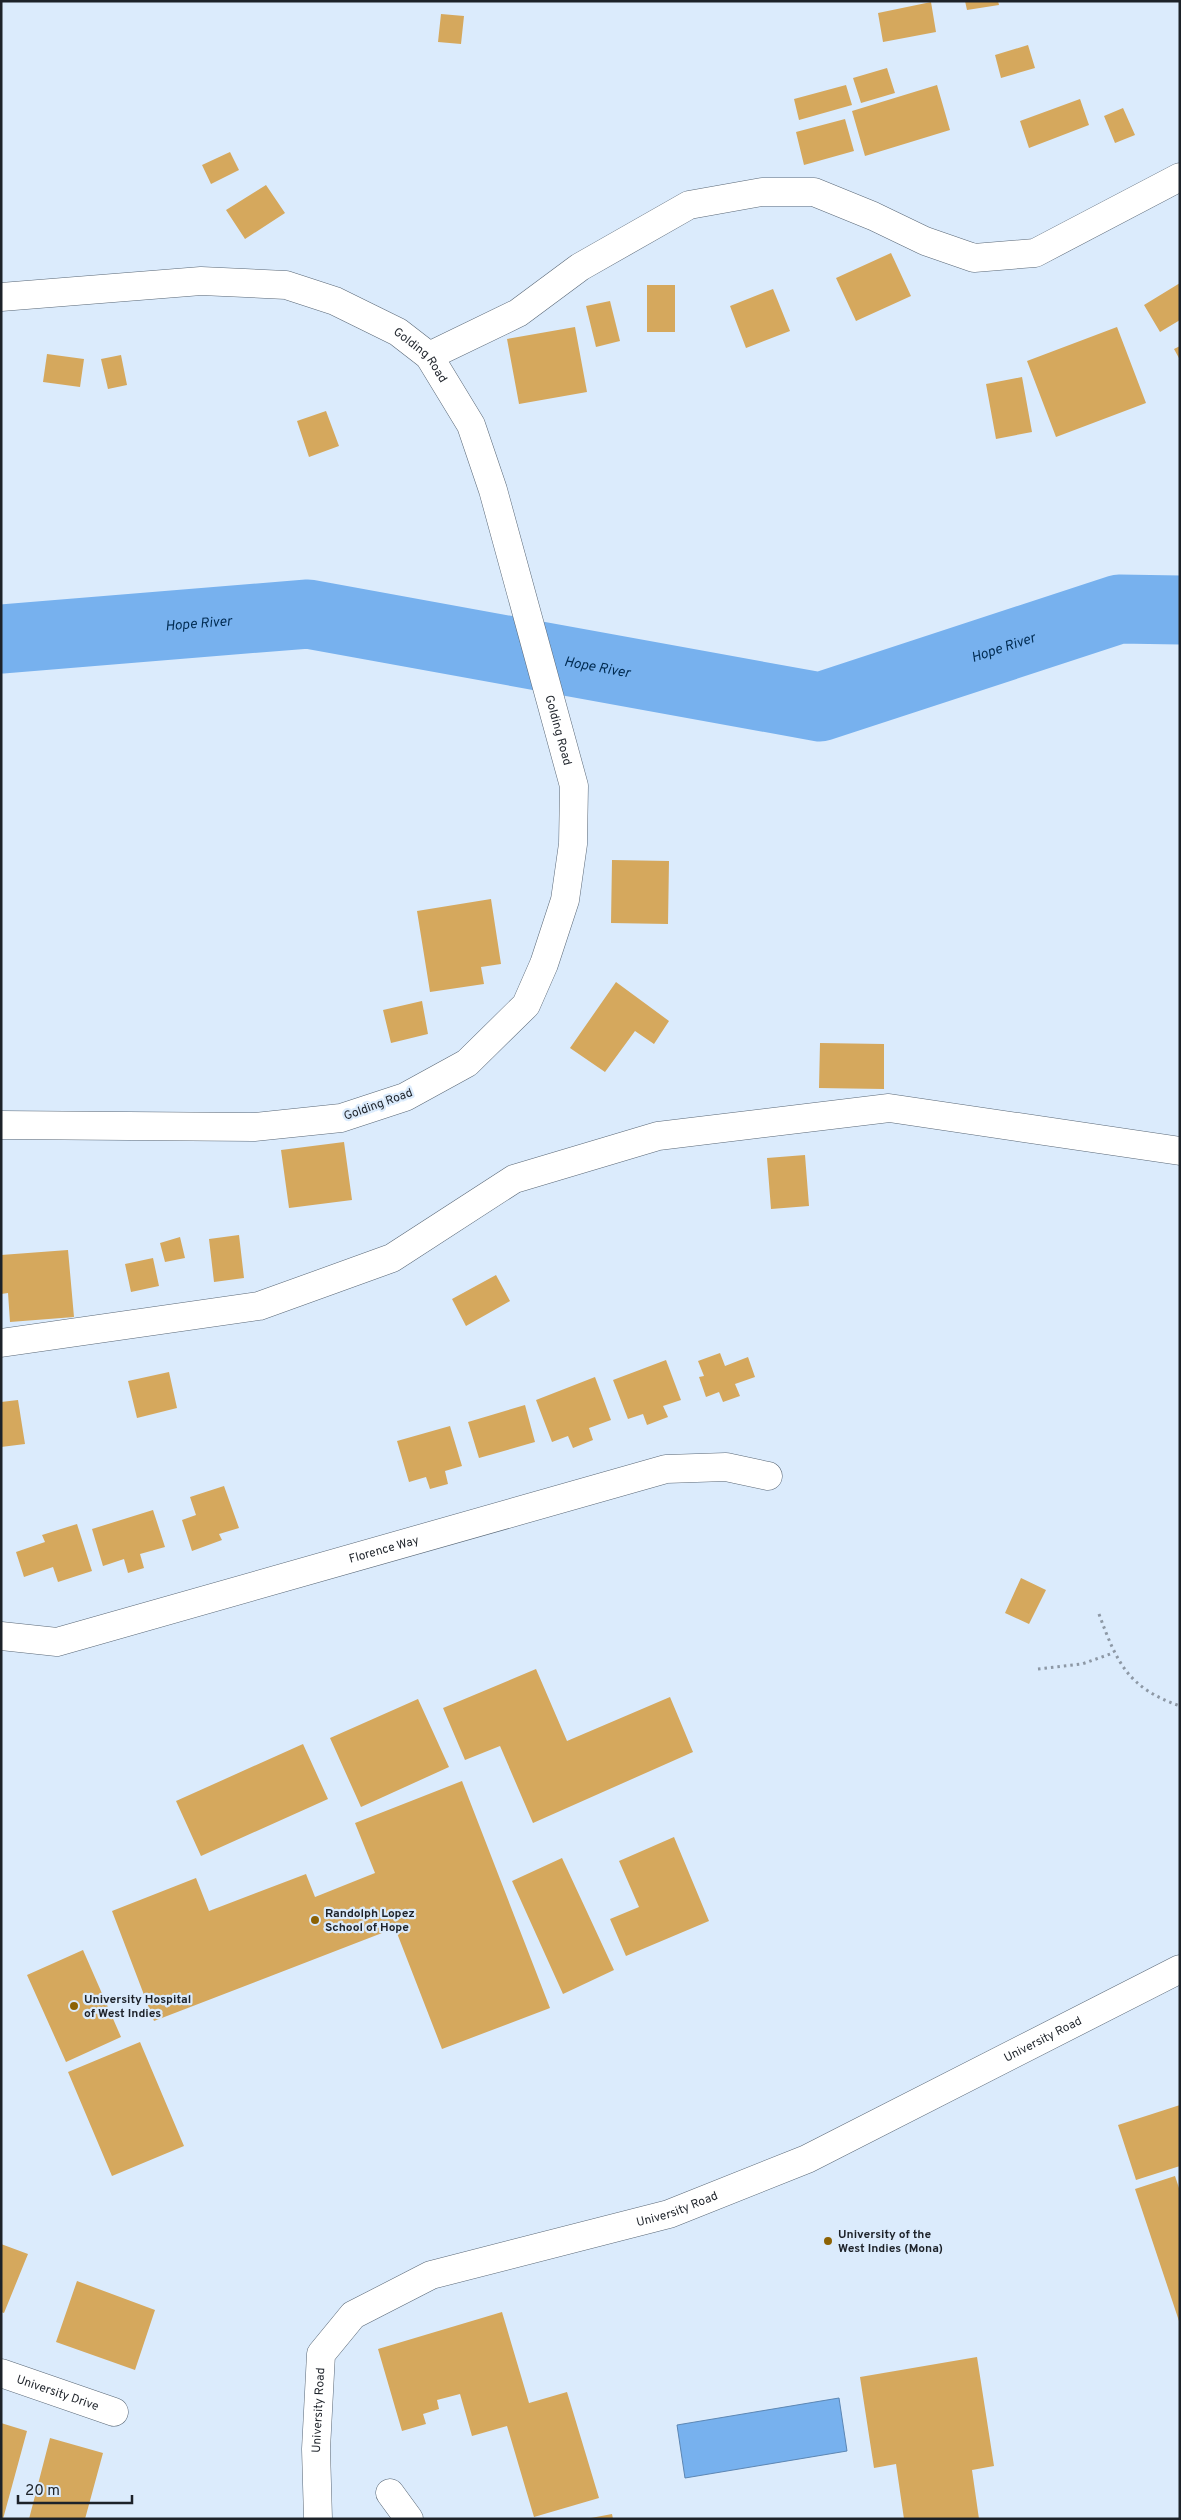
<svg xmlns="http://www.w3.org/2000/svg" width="1181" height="2520" viewBox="0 0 1181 2520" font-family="Overpass,sans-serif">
	<rect width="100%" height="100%" fill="#dbebfc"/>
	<!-- water -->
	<path fill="#77b1ee" stroke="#5c86b3" d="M839,2398L847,2451L685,2478L677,2425Z"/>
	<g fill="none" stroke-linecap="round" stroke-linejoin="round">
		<!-- river -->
		<path stroke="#77b1ee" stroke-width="69" id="s1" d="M1,639L308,614L820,707L1119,609L1180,610"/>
	</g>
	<!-- building -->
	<path fill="#d5a85d" d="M965,1H998L999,5L967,10Z
		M931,2L936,32L883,42L878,13Z
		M441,14L464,16L461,44L438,42Z
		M1028,45L1035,68L1001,78L995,55Z
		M887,68L895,93L861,103L853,78Z
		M846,85L852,105L799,120L794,99Z
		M937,85L950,130L865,156L852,111Z
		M1080,99L1089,125L1029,148L1020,121Z
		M1123,108L1135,135L1115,143L1104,116Z
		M845,119L854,151L804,165L796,132Z
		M230,152L239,170L211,184L202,165Z
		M266,185L285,213L245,239L226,210Z
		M891,253L911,296L856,321L836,278Z
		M1180,283V320L1160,332L1144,305Z
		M647,285H675V332H647Z
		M773,289L790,331L746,348L730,306Z
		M610,301L620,341L596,347L586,306Z
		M575,327L587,392L519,404L507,339Z
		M1117,327L1146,403L1056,437L1027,361Z
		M1180,346V360L1174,349Z
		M47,354L84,359L80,387L43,382Z
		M121,355L127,385L108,389L101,359Z
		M1022,377L1032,432L996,439L986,384Z
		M326,411L339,446L309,457L297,421Z
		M612,860L669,861L668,924L611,923Z
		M491,899L501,964L481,967L484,984L430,992L417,911Z
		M616,982L669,1021L654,1044L635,1031L605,1072L570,1048Z
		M422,1001L428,1034L391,1043L383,1010Z
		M820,1043L884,1044V1089L819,1088Z
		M344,1142L352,1200L289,1208L281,1150Z
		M805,1155L809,1206L771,1209L767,1158Z
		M239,1235L244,1278L214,1282L209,1239Z
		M180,1237L185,1258L165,1262L160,1243Z
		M68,1250L74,1317L10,1322L8,1293L1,1294V1255Z
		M153,1258L159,1286L131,1292L125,1264Z
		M496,1275L510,1301L466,1326L452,1299Z
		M720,1353L725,1366L748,1357L755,1377L735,1384L740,1396L723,1402L719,1392L706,1397L699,1377L704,1376L698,1361Z
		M666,1360L681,1400L663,1406L668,1417L647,1425L643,1414L628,1419L613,1380Z
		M169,1372L177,1408L137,1418L128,1381Z
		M595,1377L611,1420L589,1428L593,1440L573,1448L568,1436L552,1442L536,1400Z
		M18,1400L25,1444L1,1447V1402Z
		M525,1405L535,1442L479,1458L468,1422Z
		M450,1426L462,1466L445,1471L448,1484L430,1489L426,1477L409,1482L397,1441Z
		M224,1486L239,1528L219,1534L222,1540L192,1551L182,1520L196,1515L190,1497Z
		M153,1510L165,1547L140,1554L144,1568L128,1573L124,1559L103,1566L92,1529Z
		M77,1524L92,1571L58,1582L53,1567L24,1577L16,1552L45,1542L42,1535Z
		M1021,1578L1046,1590L1029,1624L1005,1613Z
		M536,1669L567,1741L670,1697L693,1752L533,1823L500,1746L465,1760L443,1708Z
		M418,1699L449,1767L361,1807L330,1738Z
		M303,1744L328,1799L201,1856L176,1801Z
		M462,1781L550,2008L442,2049L395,1928L154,2021L112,1911L196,1878L209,1911L306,1874L315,1897L375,1873L355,1823Z
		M674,1837L709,1921L626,1956L610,1919L639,1907L619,1861Z
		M562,1858L614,1970L563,1994L512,1881Z
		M83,1950L121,2037L66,2062L27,1975Z
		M140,2042L184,2146L112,2176L68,2072Z
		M1180,2105V2166L1136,2180L1118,2125Z
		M1175,2176L1180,2191L1179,2321L1135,2189Z
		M1,2244L28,2254L4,2313L1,2312Z
		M77,2281L155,2310L135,2370L56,2342Z
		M502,2312L529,2403L567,2392L599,2498L534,2517L507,2426L472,2436L460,2394L437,2400L439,2409L423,2414L426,2424L402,2431L378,2349Z
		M977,2357L994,2466L972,2470L979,2519H904L896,2464L874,2468L860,2377Z
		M1,2423L27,2431L3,2519H1Z
		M50,2438L103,2453L85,2519H29Z
		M612,2514L613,2519H591V2518Z"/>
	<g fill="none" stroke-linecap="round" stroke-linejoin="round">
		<!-- minor casing -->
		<g stroke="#596776" stroke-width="29">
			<g id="minor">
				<path id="s2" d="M1,297L201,281L286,285L335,301L398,332L429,356L471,425L493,490L574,786L573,844L565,900L544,964L526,1005L467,1063L405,1097L341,1118L254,1127L1,1125"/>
				<path d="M429,356L518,313L580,267L689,205L762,192H814L873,216L925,241L974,258L1035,253L1180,177"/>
				<path d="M1,1343L259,1306L392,1258L514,1179L658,1136L889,1108L1180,1151"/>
				<path id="s3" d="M1,1636L57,1642L666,1469L726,1467L768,1476"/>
				<path id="s4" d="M1,2373L114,2412"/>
				<path d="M390,2493L409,2519"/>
				<path id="s5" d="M318,2519L316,2449L321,2354L353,2315L431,2275L669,2214L807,2159L1180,1969"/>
			</g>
		</g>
		<!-- path -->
		<path stroke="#8d98a5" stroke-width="3" stroke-dasharray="2.5 4" stroke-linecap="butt" d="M1099,1614C1117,1663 1128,1688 1180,1706
			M1038,1669L1082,1664L1113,1653"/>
		<!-- minor -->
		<use href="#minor" stroke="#fff" stroke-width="28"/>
	</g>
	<!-- markers -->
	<g fill="#8c6204" stroke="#dbebfc" stroke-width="2">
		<circle cx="315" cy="1920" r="5"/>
		<circle cx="74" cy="2006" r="5"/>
		<circle cx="828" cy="2241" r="5"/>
	</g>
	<g text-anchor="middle" stroke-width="4.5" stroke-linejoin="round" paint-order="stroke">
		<!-- street labels -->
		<g font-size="12" fill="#1d2229" stroke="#dbebfc">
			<text dy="4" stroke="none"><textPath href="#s2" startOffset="440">Golding Road</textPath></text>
			<text dy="4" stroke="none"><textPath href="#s2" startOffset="845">Golding Road</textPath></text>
			<text transform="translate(378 1104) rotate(-20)" y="4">Golding Road</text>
			<text dy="4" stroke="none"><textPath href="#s3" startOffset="396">Florence Way</textPath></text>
			<text dy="4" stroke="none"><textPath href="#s5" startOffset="962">University Road</textPath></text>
			<text dy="4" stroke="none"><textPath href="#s5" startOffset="558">University Road</textPath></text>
			<text dy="4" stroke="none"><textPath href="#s4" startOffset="60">University Drive</textPath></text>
			<text dy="4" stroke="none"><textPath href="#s5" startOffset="109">University Road</textPath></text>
		</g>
		<!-- poi labels -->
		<g font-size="12" font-weight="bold" fill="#1d2229" stroke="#dbebfc" text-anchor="start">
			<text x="325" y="1917">Randolph Lopez<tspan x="325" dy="14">School of Hope</tspan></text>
			<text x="84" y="2003">University Hospital<tspan x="84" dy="14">of West Indies</tspan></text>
			<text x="838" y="2238">University of the<tspan x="838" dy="14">West Indies (Mona)</tspan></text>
		</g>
		<!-- water labels -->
		<g font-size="14" font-style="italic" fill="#002b51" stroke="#dbebfc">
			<text dy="5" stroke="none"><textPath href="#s1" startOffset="198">Hope River</textPath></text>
			<text dy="5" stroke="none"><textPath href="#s1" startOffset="1021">Hope River</textPath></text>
			<text dy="5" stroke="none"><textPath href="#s1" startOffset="602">Hope River</textPath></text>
		</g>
	</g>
	<!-- border -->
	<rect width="1181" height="2520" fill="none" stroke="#1d2229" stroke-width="5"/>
	<!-- scale -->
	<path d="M18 2495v8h114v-8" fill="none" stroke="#1d2229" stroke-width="2.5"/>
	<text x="25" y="2495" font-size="15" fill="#1d2229" stroke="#dbebfc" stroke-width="4" paint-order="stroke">20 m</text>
</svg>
